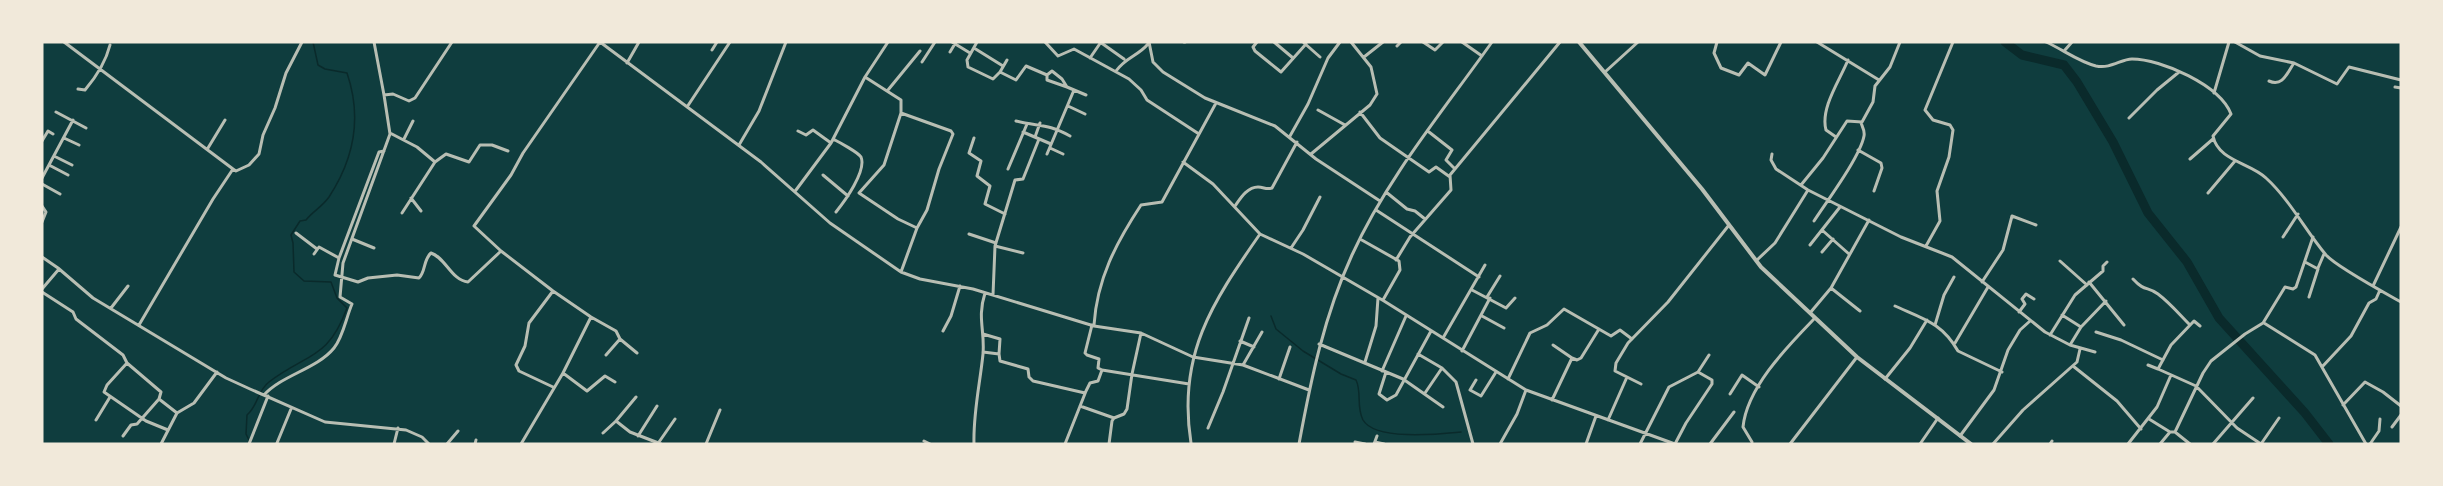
<svg xmlns="http://www.w3.org/2000/svg" width="2443" height="486" viewBox="0 0 2443 486" font-family="'Nunito Sans',sans-serif">
	<rect width="100%" height="100%" fill="#0f3d3e"/>
	<g fill="none" stroke-linecap="round" stroke-linejoin="round">
		<!-- stream -->
		<path stroke="#0a2a2b" stroke-width="1.5" d="M1271,316L1276,329L1303,351L1341,374L1356,380C1362,392 1356,407 1363,420C1375,441 1440,434 1461,432
			M251,444L246,434L247,415C258,406 257,391 269,382C307,353 328,360 347,308L337,298L331,282L304,281L294,272L293,243L291,235L300,221L306,220C313,211 322,207 329,197C354,159 362,117 347,73L325,69L318,65L313,42"/>
		<!-- river -->
		<path stroke="#0a2a2b" stroke-width="9" d="M2005,42L2022,55L2064,65L2077,82L2113,142L2148,213L2187,262L2219,318L2305,413L2329,444"/>
		<!-- minor -->
		<path stroke="#b8beb3" stroke-width="3" d="M64,42L233,169
			M374,42L384,95
			M600,42L761,162L830,223L901,272L920,279L973,289L1094,326L1141,333L1193,357L1243,365L1309,390
			M600,42L523,153L511,175L474,226L501,251L553,291L591,317L616,331L620,339L637,353
			M952,42L970,53
			M977,42L967,60L968,67L993,79L1000,72L1007,60
			M1045,42L1058,56L1074,49L1129,79L1141,90L1147,100L1199,134
			M1100,42L1124,59
			M1149,42L1153,62L1163,72L1205,98L1275,126L1316,159L1380,201
			M1184,42H1185
			M1257,42L1253,47L1255,51L1281,72L1306,44
			M1274,42L1293,58
			M1303,42L1320,57
			M1423,42L1435,50L1443,42
			M1462,42L1482,56
			M1717,42L1714,53L1721,68L1739,75L1748,63L1765,75L1781,42
			M1817,42L1879,80
			M2046,42C2062,49 2079,62 2096,66C2111,69 2121,59 2132,59C2161,59 2220,85 2231,114L2213,136C2218,161 2251,163 2266,178C2290,200 2305,230 2326,255C2337,267 2385,293 2401,302
			M2235,42L2260,56L2294,63L2337,84L2349,67L2401,80
			M1397,46L1401,42
			M974,48L1003,66
			M712,50L717,42
			M2065,50L2072,42
			M950,52L956,42
			M1364,57L1383,42
			M1090,58L1101,42
			M922,62L935,42
			M627,63L639,42
			M1052,71L1062,79L1067,87L1047,80V75Z
			M1116,71C1126,57 1138,56 1148,44
			M1000,72L1016,80L1026,66L1047,75
			M1605,72L1638,42
			M865,77L901,100V113L951,131L953,134L939,169L927,210L917,228L901,272
			M2269,81C2283,87 2287,73 2294,63
			M1067,87L1086,95
			M2395,87L2401,88
			M78,89L85,90C96,77 106,61 110,45
			M888,90L920,51
			M2214,93L2229,42
			M1068,106L1085,114
			M687,107L730,42
			M1318,110L1345,125
			M56,112L86,128
			M1360,112L1380,138L1429,172L1436,167L1450,177
			M901,113L884,165L859,193L898,219L917,228
			M2129,118L2157,90L2179,72
			M1016,121C1039,127 1047,123 1070,136
			M798,131L806,135L813,130L831,143
			M1023,132L1051,144
			M1429,132L1452,150L1446,160L1455,169
			M390,133L417,147L435,162L446,154L469,162L480,145H492L508,151
			M1290,136L1308,104L1328,58L1340,42
			M1035,137L1040,123
			M1836,137L1826,130C1820,108 1840,80 1848,60
			M64,138L79,145
			M974,138L969,153L981,161L977,176L990,186L985,204L1005,214
			M404,139L413,121
			M833,139C839,142 859,153 861,157C867,171 844,202 836,212
			M42,141L48,131L53,134
			M739,145L759,111L786,42
			M208,148L225,120
			M1050,148L1063,154
			M1858,150L1881,163L1882,168L1874,191
			M384,151L379,152L339,258L335,275L358,282L368,278L397,275L419,278C426,271 423,260 431,253C446,258 451,280 468,282L501,251
			M1047,154L1074,90
			M1311,154L1370,105L1377,94L1371,67L1351,42
			M1772,154L1771,160L1776,169L1808,190L1901,237L1952,257L2045,332L2070,345L2095,352
			M54,156L72,165
			M2190,159L2213,139
			M1183,162L1213,184L1260,234L1303,254L1384,301L1526,390L1675,444L1686,423L1712,384V380L1698,372
			M49,165L68,175
			M1008,169L1027,124
			M823,175L848,196
			M42,178L73,120
			M42,184L60,194
			M1801,185L1823,158L1847,121L1862,122L1873,102L1875,86L1890,67L1900,42
			M796,190L831,143L865,77L888,42
			M1386,192L1407,209L1415,211L1425,219
			M2208,193L2235,161
			M411,198L421,211
			M42,206L46,212L42,222
			M1235,206C1240,199 1247,187 1258,187C1264,187 1266,190 1272,188L1297,142
			M1376,210L1479,277
			M402,213L435,162
			M1814,221C1827,201 1860,157 1864,136C1865,131 1863,128 1861,123
			M1822,230L1849,254
			M296,233L317,249
			M969,234L996,243
			M2283,237L2298,214
			M352,239L374,248
			M1360,239L1399,261L1400,270L1383,300
			M1810,245L1840,207
			M995,246L1023,253
			M1926,246L1940,221L1937,191L1949,157L1953,130L1950,125L1933,120L1925,110L1953,42
			M1291,248L1303,230L1320,197
			M1822,252L1833,239
			M314,254L319,247L339,258
			M42,257L58,268L93,298L226,378L250,389L325,422L406,430L422,437L429,444
			M1396,260L1410,237L1451,190L1450,175L1560,42
			M1757,260L1775,243L1808,190
			M2060,261L2087,285
			M2305,262L2318,269L2309,297
			M2318,268L2324,254
			M2133,279C2145,292 2147,286 2158,294C2170,303 2179,314 2190,325
			M1982,282L2003,250L2012,216L2036,225
			M2089,282L2124,325
			M2373,286L2401,227
			M1831,288L1860,311
			M42,289L59,269
			M1472,290L1506,308L1515,298
			M553,291L529,323L525,346L516,365L519,371L553,387
			M42,292L73,312L76,319L123,355L127,363L161,392L159,399L177,413
			M993,295L995,246L1015,180L1023,179L1039,139
			M1487,297L1500,276
			M1895,306C1924,319 1942,323 1958,351L2002,372
			M111,308L128,286
			M2019,312L2025,304L2022,299L2026,294L2034,299
			M1810,313L1831,288L1869,220
			M2062,315L2081,327
			M1482,316L1504,328
			M2264,323L2315,355L2366,444
			M139,325L213,199L233,169L236,171L249,165L259,154L263,135L275,108L286,73L302,42
			M1094,325C1097,279 1116,243 1141,205L1162,202L1216,103
			M1935,325L1944,295L1954,277
			M2200,326L2194,321L2171,345L2158,369L2196,386L2237,428L2261,444
			M943,331L951,316L960,286
			M2096,332L2121,340L2163,360
			M983,334L1000,339L999,354
			M2050,335L2075,295L2103,271V266L2107,262
			M1443,338L1485,265
			M1240,341L1254,347
			M1955,343L1988,287
			M1319,344L1403,379L1443,407
			M2070,345L2081,327L2106,301
			M1462,351L1490,298
			M983,352L999,354L1000,361L1028,369L1029,377L1033,381L1085,393
			M1418,354L1442,368L1456,382L1473,444
			M606,355L620,339
			M1572,358L1577,360L1581,358L1599,329
			M1365,362L1376,326L1378,298
			M127,363L107,385L104,392L146,421L168,430
			M1243,365L1262,332
			M2148,365L2158,369
			M2073,366L2117,401L2141,429
			M2322,367L2351,336L2369,303L2376,299L2380,290
			M1102,370L1189,384
			M1382,371L1406,316
			M1386,372L1379,394L1387,400L1396,395L1431,331
			M563,373L587,391L605,376L615,382
			M1279,379L1290,347
			M1508,379L1530,333L1547,325L1564,309L1611,336L1620,330L1632,339
			M1885,379L1910,348L1927,320
			M1476,380L1470,390L1481,396L1496,372
			M1641,384L1615,371L1616,363L1628,343L1668,302L1729,225
			M1425,393L1442,368
			M1730,394L1742,375L1759,387
			M264,395C282,375 317,369 334,348C343,337 346,318 352,304L340,297L343,263L390,134L384,95L393,94L409,101L415,98L452,42
			M636,397L616,421L630,432L661,444
			M1552,400L1572,358L1553,345
			M2343,405L2365,382L2383,392L2401,406
			M1080,406L1114,418
			M2149,419L2170,432
			M96,420L110,397
			M1608,420L1627,377
			M2392,427L2401,415
			M1208,428L1223,392L1249,318
			M2175,432L2190,444
			M603,433L616,421
			M123,436L131,425L137,424L159,399
			M638,436L657,406
			M1960,436L1994,390L2008,350L2020,330L2030,321
			M924,441L930,444
			M659,442L675,419
			M1355,442L1365,444
			M1375,442L1384,444
			M1752,442L1743,427C1747,387 1788,346 1815,318
			M277,443L291,409
			M1191,443C1177,355 1212,303 1260,234
			M161,444L177,413L194,403L217,372
			M249,444L268,396
			M394,444L398,428
			M447,444L458,431
			M475,444L476,440
			M521,444L563,373L591,317
			M706,444L720,410
			M974,444C973,413 980,384 983,354C985,330 977,318 985,293
			M1065,444L1086,391L1090,383L1098,381L1102,370L1098,368L1099,359L1087,355L1085,353L1092,325
			M1109,444L1112,421L1114,418L1124,414L1127,409L1132,374L1141,333
			M1299,444C1311,379 1324,316 1352,255C1387,178 1443,111 1492,42
			M1374,444L1377,436
			M1500,444L1517,414L1526,390
			M1586,444L1596,416
			M1640,444L1669,387L1698,372L1709,355
			M1710,444L1734,412
			M1790,444L1857,357
			M1920,444L1938,418
			M1993,444L2023,410L2077,362L2080,349
			M2050,444L2052,441
			M2128,444L2157,407L2171,375
			M2160,444L2170,432H2175L2203,373L2211,361L2245,334L2263,323L2285,287L2293,289L2296,287L2313,237
			M2213,444L2253,398
			M2261,444L2279,418
			M2370,444L2379,431L2380,419"/>
		<!-- tertiary -->
		<path stroke="#b8beb3" stroke-width="4" d="M1579,42L1702,189L1761,267L1857,357L1971,444"/>
	</g>
	<!-- border -->
	<rect width="2443" height="486" fill="none" stroke="#f1e9da" stroke-width="87"/>
</svg>
